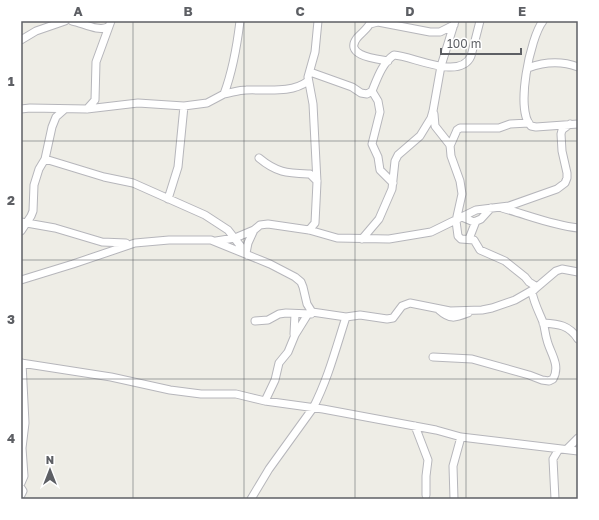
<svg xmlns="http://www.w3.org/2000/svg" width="599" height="520" viewBox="0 0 599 520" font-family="'Golos Text',sans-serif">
	<rect width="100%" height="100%" fill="#eeede6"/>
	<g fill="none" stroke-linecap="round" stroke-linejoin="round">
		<!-- minor casing -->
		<g stroke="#b6b6bb" stroke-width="9">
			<path id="minor" d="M72,21C83,23 98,32 108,27
				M371,21C369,28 362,32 357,38C343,56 378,59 388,61
				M543,21C530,38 515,110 531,126L536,127L578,124
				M370,24L378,22L430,32H440L454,25
				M21,40L36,31L65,21
				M528,68C544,62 562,61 578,67
				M310,72L352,87L361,93L367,94L372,91C377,79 382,63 394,55C413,56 460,81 471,56L480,21
				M372,91L378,101L380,112L372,144L378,157L380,170L393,183
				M224,94C231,93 239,90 246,90C266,89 291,94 308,81
				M21,109L30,108L87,109L138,103L184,106L207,103L224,94C233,70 237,46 240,21
				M87,109L95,100L96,62L111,21
				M434,114L435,126L450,145L451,156L460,181L462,194L456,221L458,236L461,239L474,240L480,250L505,261L525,277L529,282L537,287
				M450,146L457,130L460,128H499L510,124L529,123
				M259,158C277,173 287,173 310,174L317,181
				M45,159L104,177L133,183L205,215L228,230L246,253
				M168,199L178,167L184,106
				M502,208C528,215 551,225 578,228
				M462,217L474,222L481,219L491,208
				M21,222L55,228L102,242L126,243
				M309,230L315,223L317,182L313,104L308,77L315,52L318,21
				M21,231L31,216L33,211L34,185L39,169L45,159L52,127L56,117L65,109
				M362,239L379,219L392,189L395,161L398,155L420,136L431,118L433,111L441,66L455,21
				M469,239L476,221
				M216,241L235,238L254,230L260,225L268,224L309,230L337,238L389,239L431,232L476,210L509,206L557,189L565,183L567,178V173L562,151L561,134L562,130L570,124
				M247,255L246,253L248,243L254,230
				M21,280L73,264L135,243L169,240H211L270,264L295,277L301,282L303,287L307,304L312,312L346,317L360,315L387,319L393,318L402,306L410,303L450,311L482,310L492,308L515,300L536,288L556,271L562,269L578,272
				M439,310C450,320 455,318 468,313
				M255,321L268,320L279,314L286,313L311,314
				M543,323C559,324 569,325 578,339
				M294,334L295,314
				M433,357L472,359L529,375L542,380L549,381L553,379C561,365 550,353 547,340C545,334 545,328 543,322C539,312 534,303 532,292L536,288
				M21,363L111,377L170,390L201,394H236L265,401L323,409L436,430L461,437L578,451
				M265,401L275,380L279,363L288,352L295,335L308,314
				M415,426L428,460L426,476V495
				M567,449L578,438
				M21,483L24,476L22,448L25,423L22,363
				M21,488L23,491L21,495
				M251,499L269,469L313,408C328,379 336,348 346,317
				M454,499L453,466L461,437
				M555,499L553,459L559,449"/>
		</g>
		<!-- minor -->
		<use href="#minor" stroke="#fff" stroke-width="7"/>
	</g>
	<!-- grid -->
	<path fill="none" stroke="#5d5f64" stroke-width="1" stroke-opacity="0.55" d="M133,21V499M244,21V499M355,21V499M466,21V499M21,141H578M21,260H578M21,379H578"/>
	<!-- border -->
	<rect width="599" height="520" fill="none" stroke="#ffffff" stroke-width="44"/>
	<!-- north arrow -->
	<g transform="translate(50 470)" stroke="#ffffff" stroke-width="3" paint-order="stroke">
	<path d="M0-3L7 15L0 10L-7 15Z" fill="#5d5f64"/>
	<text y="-6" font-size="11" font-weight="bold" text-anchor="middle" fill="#5d5f64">N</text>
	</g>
	<!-- scale -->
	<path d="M441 48v6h80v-6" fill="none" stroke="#5d5f64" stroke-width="2"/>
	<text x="447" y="48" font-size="12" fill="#5d5f64" stroke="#ffffff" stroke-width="3" paint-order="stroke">100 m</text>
	<rect x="22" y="22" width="555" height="476" fill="none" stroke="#5d5f64" stroke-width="1.5"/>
	<g font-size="13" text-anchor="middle" font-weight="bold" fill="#5d5f64">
		<text x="78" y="16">A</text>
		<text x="188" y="16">B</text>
		<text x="300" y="16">C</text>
		<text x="410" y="16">D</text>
		<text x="522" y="16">E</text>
		<text x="11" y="86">1</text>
		<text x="11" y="205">2</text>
		<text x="11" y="324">3</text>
		<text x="11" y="443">4</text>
	</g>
</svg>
